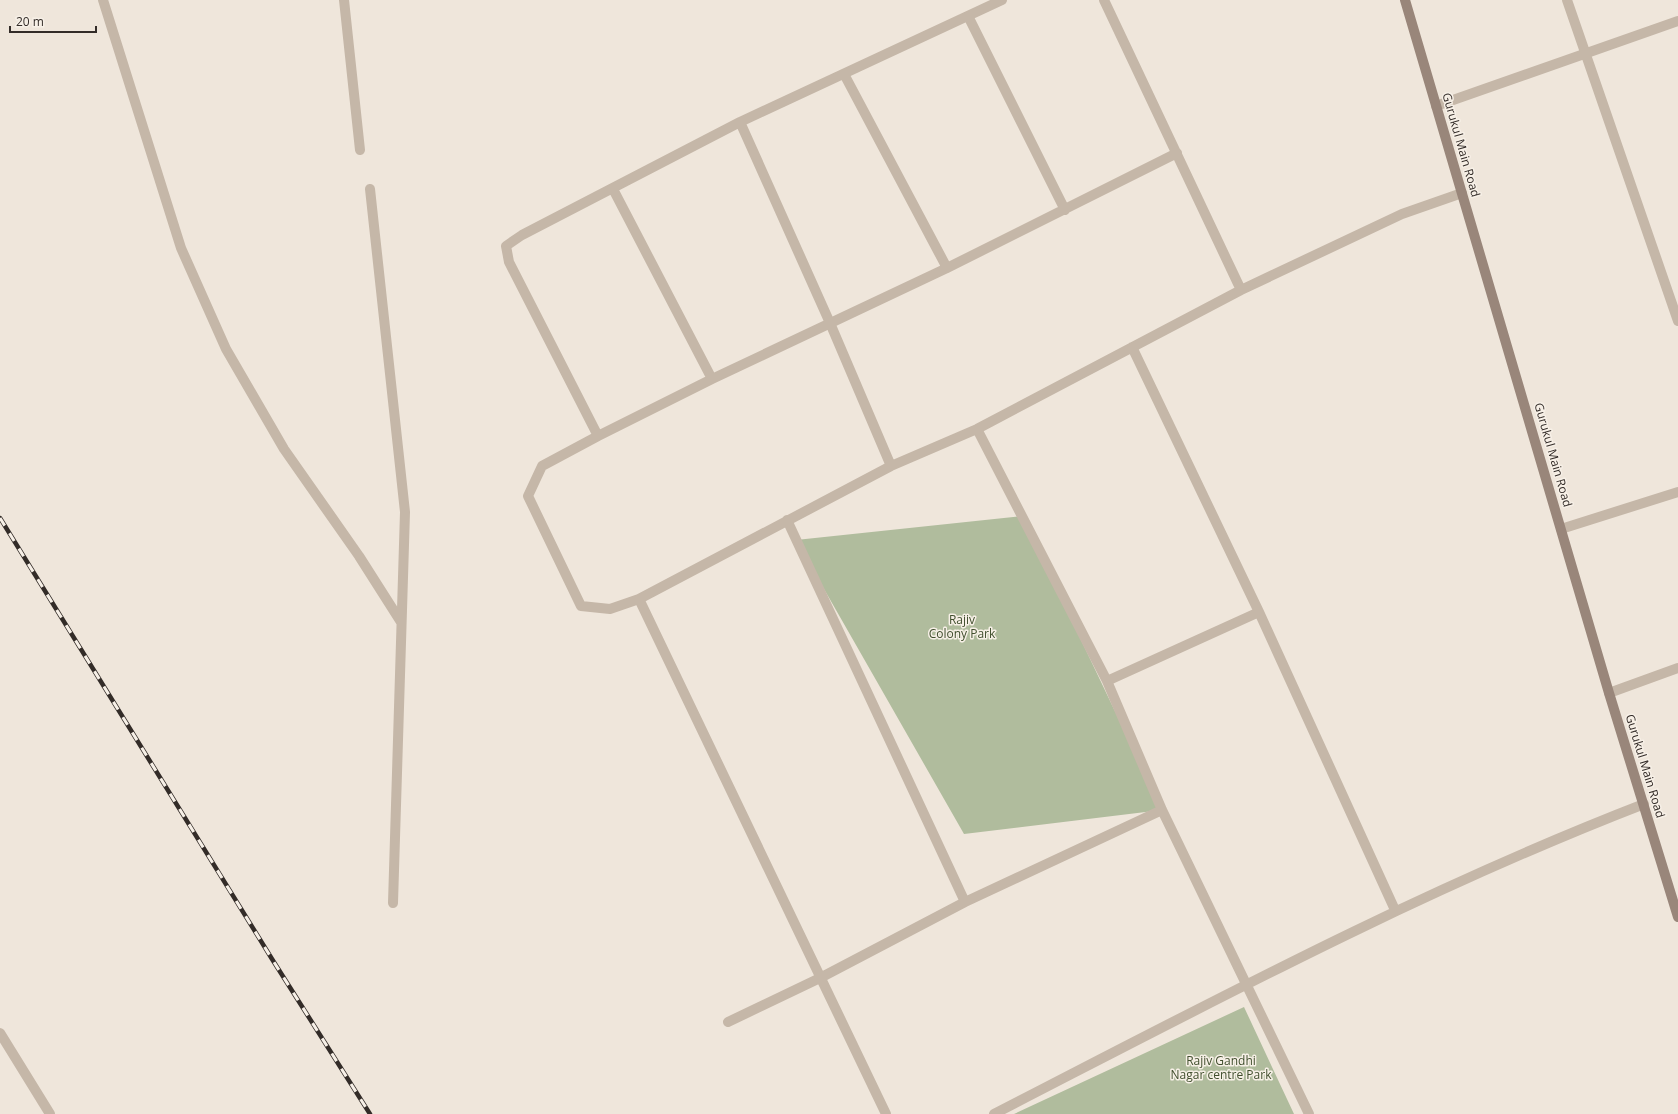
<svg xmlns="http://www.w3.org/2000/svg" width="1678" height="1114" viewBox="0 0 1678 1114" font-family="'Open Sans',sans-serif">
	<rect width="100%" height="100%" fill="#efe6db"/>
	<!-- green -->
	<path fill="#b0bc9d" d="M1022,516L1162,810L964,834L796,540Z
		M1244,1007L1294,1114H1014Z"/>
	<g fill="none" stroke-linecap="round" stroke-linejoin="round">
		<!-- street -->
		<path stroke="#c5b7a8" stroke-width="10" d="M103,0L181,248L226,349L284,449L359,556L401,622
			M344,0L360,150
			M1104,0L1241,290
			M1567,0L1678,321
			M968,16L1065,210
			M844,74L947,268
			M1436,106L1678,21
			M740,122L830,323L891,466
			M1177,153L947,268L712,379L598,436L542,466L528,496L581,606L610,609L639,599L891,466L977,429L1241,290L1402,214L1462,193
			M370,189L405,512L393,903
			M613,189L712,379
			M1132,347L1259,612L1395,910
			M977,429L1107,681L1162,810L1309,1114
			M598,436L509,262L506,246L522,235L740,122L1002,0
			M787,520L965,902
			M1561,529L1678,492
			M639,599L886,1114
			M1107,681L1259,612
			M1609,693L1678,668
			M728,1022L820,978L965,902L1162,810
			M0,1033L50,1114
			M994,1114C1208,1004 1419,891 1644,804"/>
		<!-- secondary -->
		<path stroke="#99867a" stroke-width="10" d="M1405,0L1609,693L1678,917"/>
		<!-- rail casing -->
		<g stroke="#332c28" stroke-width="4.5">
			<path id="rail" d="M0,518L272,959L370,1114"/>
		</g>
		<!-- rail -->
		<use href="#rail" stroke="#f7f0e7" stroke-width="3" stroke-dasharray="9" stroke-linecap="butt"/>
	</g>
	<g text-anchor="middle" stroke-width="3" stroke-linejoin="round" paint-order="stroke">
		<!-- street labels -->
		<g font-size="12" fill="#332c28" stroke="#f7f0e7">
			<text transform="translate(1461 145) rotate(74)" y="4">Gurukul Main Road</text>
			<text transform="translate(1553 455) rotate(74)" y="4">Gurukul Main Road</text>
			<text transform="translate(1645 766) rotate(73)" y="4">Gurukul Main Road</text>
		</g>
		<!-- park labels -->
		<g font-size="12" fill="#414f2e" stroke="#f7f0e7">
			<text x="962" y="624">Rajiv<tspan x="962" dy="14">Colony Park</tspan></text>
			<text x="1221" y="1065">Rajiv Gandhi<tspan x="1221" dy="14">Nagar centre Park</tspan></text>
		</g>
	</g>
	<!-- scale -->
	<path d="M10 26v6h86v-6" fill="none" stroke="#332c28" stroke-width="2"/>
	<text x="16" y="26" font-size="12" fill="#332c28" stroke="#f7f0e7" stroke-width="3" paint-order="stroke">20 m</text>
</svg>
